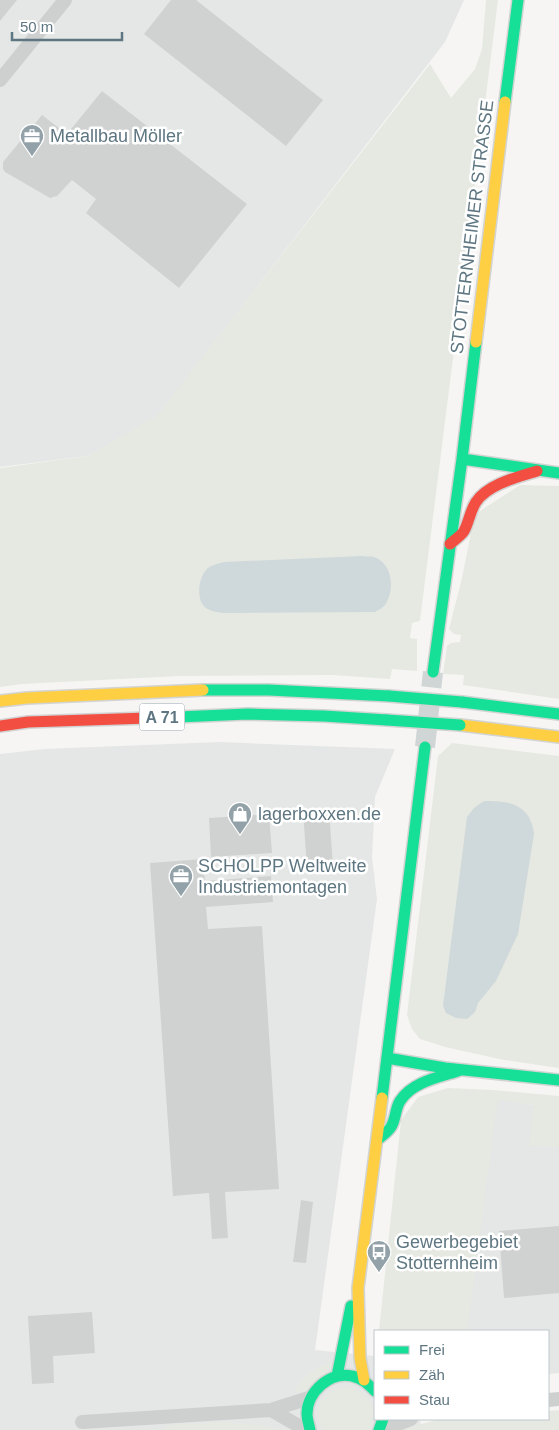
<svg xmlns="http://www.w3.org/2000/svg" width="559" height="1430" viewBox="0 0 559 1430" font-family="Arial,sans-serif">
	<rect width="100%" height="100%" fill="#f6f5f3"/>
	<!-- built -->
	<path fill="#e5e7e6" d="M0,0H464L445,42L158,416L88,456L0,467Z
		M219,742L395,749L375,797L372,857L377,899L315,1350L375,1356V1419H420L421,1430H0V754L45,749Z
		M499,1099L539,1106L559,1107V1373L548,1374V1331H384Z"/>
	<!-- green -->
	<path fill="#e6e9e1" d="M486,0H498L420,621L412,623L410,638L417,639V671L392,669L390,679L332,675L180,676L22,684L0,687V468L88,456L157,416L430,64L451,98L475,69L482,49Z
		M520,485L559,486V699L463,685L464,675L443,674L447,646L451,643L460,642L461,635L454,634L449,629L462,578L473,523L480,511Z
		M452,743L559,756V1068L504,1060L445,1047L420,1039L412,1029L407,1015L438,756Z
		M448,1088L493,1090L559,1096V1147L529,1145L534,1105L499,1100L496,1110L467,1331H379L401,1120L418,1097Z
		M331,1363C330,1366 328,1371 326,1374C321,1383 306,1394 295,1392C300,1377 316,1367 331,1363Z
		M344,1387C368,1389 381,1408 369,1430H323C310,1410 323,1392 344,1387Z
		M559,1410V1430H399L436,1420L448,1419H548V1411Z
		M225,1423L250,1424L283,1430H164L168,1426L176,1424Z"/>
	<!-- water -->
	<path fill="#cfd8da" d="M362,556C366,557 371,556 374,557C393,563 395,591 385,605C383,608 378,610 375,612L233,613C224,613 214,613 206,608C196,601 198,579 206,570C210,565 217,564 224,562Z
		M484,801C509,800 531,805 534,834L518,934L496,981L478,1003L475,1012L467,1019L456,1018L446,1013L443,1006L467,817L474,808Z"/>
	<!-- building -->
	<path fill="#d0d2d1" d="M0,0H17L0,21Z
		M171,0H196L323,100L286,146L144,34Z
		M102,91L247,204L179,288L86,213L96,199L72,180L57,196L50,198L5,172L3,169V162L42,115L67,134Z
		M329,809L333,867L307,869L303,810Z
		M269,814L272,853L211,857L209,818Z
		M203,859L205,881L271,876L273,902L206,907L208,929L262,926L279,1189L225,1192L228,1238L212,1239L209,1193L173,1196L150,863Z
		M301,1200L313,1202L306,1263L293,1262Z
		M559,1226V1293L504,1298L499,1231Z
		M92,1312L95,1353L53,1356L54,1383L32,1384L28,1316Z"/>
	<g fill="none" stroke-linecap="round" stroke-linejoin="round">
		<!-- secondary-tunnel -->
		<path stroke="#d0d5d6" stroke-width="20" stroke-dasharray="20 10" stroke-linecap="butt" d="M425,747L433,672"/>
		<!-- fast casing -->
		<g stroke="#d2d3d3" stroke-width="14">
			<path id="fast" d="M505,102L518,0
				M462,459L559,473
				M433,672L462,459L476,342
				M203,690H269L389,696
				M462,702L559,714
				M178,717L248,714L324,716L387,720
				M387,1058L445,1068L559,1080
				M382,1098L425,747
				M377,1140C382,1136 388,1132 391,1127C396,1119 395,1109 400,1101C412,1082 439,1077 458,1071
				M337,1376L351,1306
				M310,1430C309,1425 307,1419 307,1414C307,1392 330,1371 352,1376C362,1378 368,1384 375,1391
				M379,1430L383,1419"/>
		</g>
		<!-- slow casing -->
		<g stroke="#d2d3d3" stroke-width="14">
			<path id="slow" d="M476,342L505,102
				M0,701L27,698L203,690
				M460,725L559,737
				M364,1380L360,1358L358,1288L382,1098"/>
		</g>
		<!-- jam casing -->
		<g stroke="#d2d3d3" stroke-width="14">
			<path id="jam" d="M450,544C454,540 461,536 464,531C469,522 470,511 476,502C488,484 518,477 537,471
				M0,726L28,722L178,717"/>
		</g>
		<!-- street -->
		<path stroke="#cecfcf" stroke-width="14" d="M0,80L65,0
			M548,1400L559,1399
			M271,1410L306,1430
			M82,1422L271,1410L309,1398
			M382,1430L411,1419"/>
		<!-- fast -->
		<use href="#fast" stroke="#16e098" stroke-width="11"/>
		<!-- slow -->
		<use href="#slow" stroke="#ffcf43" stroke-width="11"/>
		<!-- jam -->
		<use href="#jam" stroke="#f24e42" stroke-width="11"/>
		<!-- fast-bridge casing -->
		<g stroke="#d2d3d2" stroke-width="14" stroke-linecap="butt">
			<path id="fast-bridge" d="M389,696L462,702
				M387,720L460,725"/>
		</g>
		<!-- fast-bridge -->
		<use href="#fast-bridge" stroke="#16e098" stroke-width="11"/>
	</g>
	<!-- icons -->
	<defs>
		<g id="office-pin" transform="scale(1.25)"><path d="M0 17L-7.5 6A9.5 9.5 0 1 1 7.5 6Z" fill="#93a2a9" stroke="#fff"/><path d="M-6-3h4V-5.5h4V-3h4V5H-6ZM-1-4.5V-3h2v-1.5ZM-6 0V1H6V0Z" fill="#fff"/></g>
		<g id="shop-pin" transform="scale(1.25)"><path d="M0 17L-7.5 6A9.5 9.5 0 1 1 7.5 6Z" fill="#93a2a9" stroke="#fff"/><path d="M-5-2.5h2.3a2.7 3.5 0 0 1 5.4 0H5L5.5 6h-11ZM-1.5-2.5h3a1.5 2.3 0 0 0-3 0Z" fill="#fff"/></g>
		<g id="bus-pin" transform="scale(1.25)"><path d="M0 17L-7.5 6A9.5 9.5 0 1 1 7.5 6Z" fill="#93a2a9" stroke="#fff"/><path d="M-5-6H5V4H4V6H2V4H-2V6H-4V4H-5ZM-3.5-4V0h7V-4ZM-3.5 1.2v1.5H-2V1.2ZM2 1.2v1.5H3.5V1.2Z" fill="#fff"/></g>
	</defs>
	<g fill-rule="evenodd">
		<use href="#office-pin" x="32" y="136"/>
		<use href="#shop-pin" x="240" y="814"/>
		<use href="#office-pin" x="181" y="876"/>
		<use href="#bus-pin" x="379" y="1252"/>
	</g>
	<g text-anchor="middle" stroke-width="5" stroke-linejoin="round" paint-order="stroke">
		<!-- shield labels -->
		<rect fill="#fff" stroke="#8e9fa7" stroke-width="1" x="139.5" y="703.5" width="45" height="27" rx="4"/>
		<g font-size="16" font-weight="bold" fill="#5e7681">
			<text x="162" y="723">A 71</text>
		</g>
		<!-- poi labels -->
		<g font-size="18" fill="#5e7681" stroke="#fff" text-anchor="start">
			<text x="50" y="142">Metallbau Möller</text>
			<text x="258" y="820">lagerboxxen.de</text>
			<text x="198" y="872">SCHOLPP Weltweite<tspan x="198" dy="21">Industriemontagen</tspan></text>
			<text x="396" y="1248">Gewerbegebiet<tspan x="396" dy="21">Stotternheim</tspan></text>
		</g>
		<!-- street labels -->
		<g font-size="18" fill="#5e7681" stroke="#fff">
			<text transform="translate(472 227) rotate(-83)" y="6">STOTTERNHEIMER STRASSE</text>
		</g>
	</g>
	<!-- legend -->
	<rect x="374" y="1330" width="175" height="90" fill="#ffffff" stroke="#bfc8cd"/>
	<rect x="384" y="1346" width="25" height="8" fill="#16e098" stroke="#bfc8cd"/>
	<text x="419" y="1355" font-size="15" fill="#5e7681">Frei</text>
	<rect x="384" y="1371" width="25" height="8" fill="#ffcf43" stroke="#bfc8cd"/>
	<text x="419" y="1380" font-size="15" fill="#5e7681">Zäh</text>
	<rect x="384" y="1396" width="25" height="8" fill="#f24e42" stroke="#bfc8cd"/>
	<text x="419" y="1405" font-size="15" fill="#5e7681">Stau</text>
	<!-- scale -->
	<path d="M12 32v8h110v-8" fill="none" stroke="#5e7681" stroke-width="2.5"/>
	<text x="20" y="32" font-size="15" fill="#5e7681" stroke="#ffffff" stroke-width="4" paint-order="stroke">50 m</text>
</svg>
